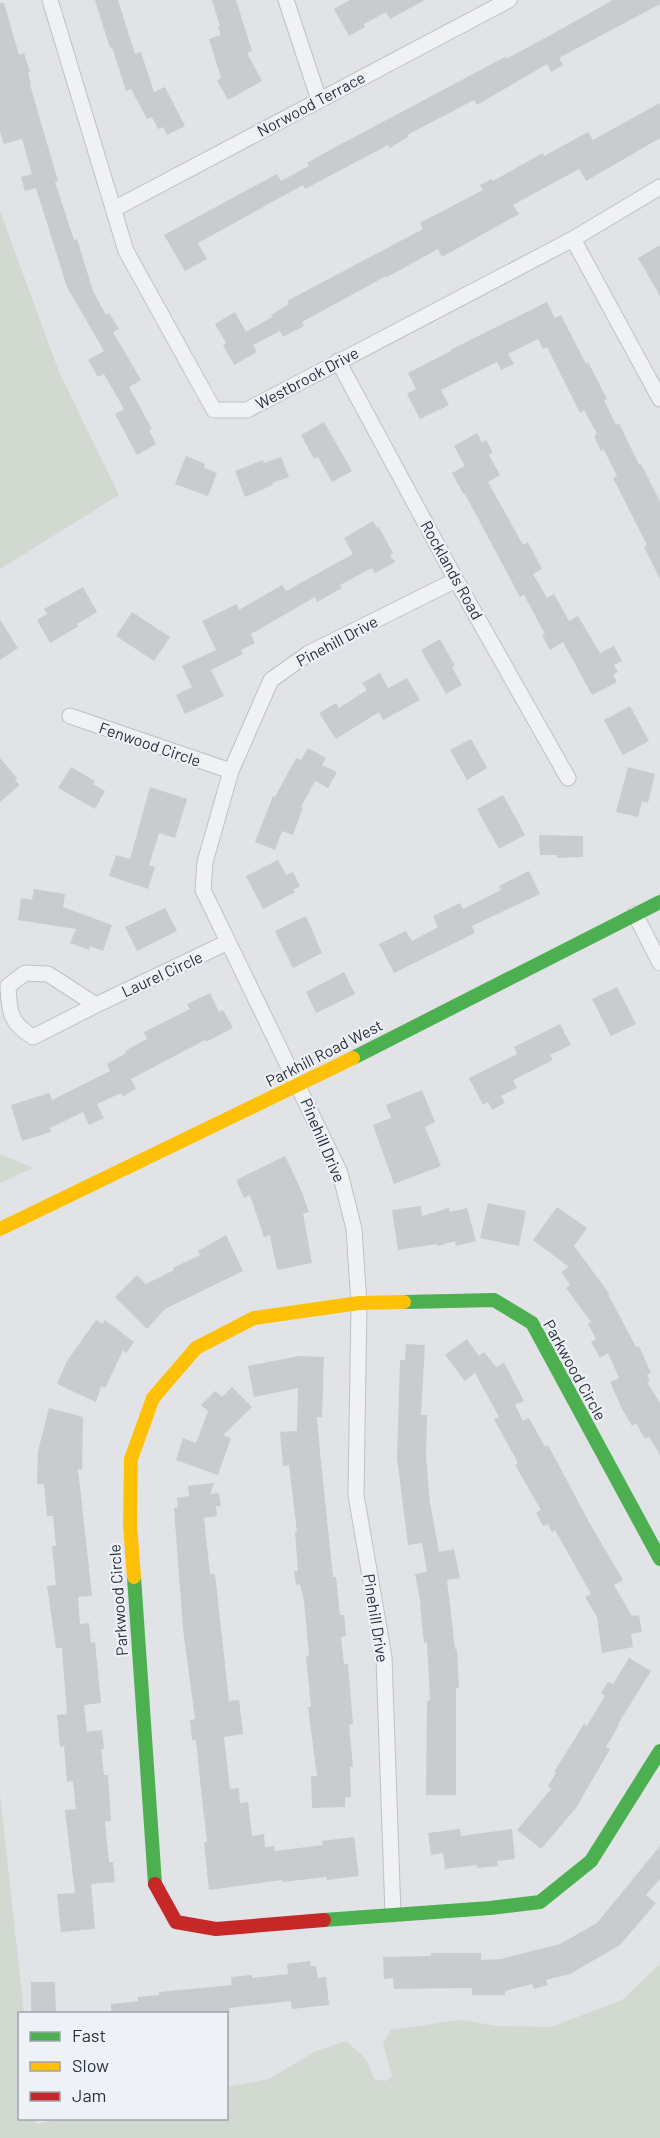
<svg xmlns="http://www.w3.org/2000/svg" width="660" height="2138" viewBox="0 0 660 2138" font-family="Barlow,sans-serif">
	<rect width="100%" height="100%" fill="#e1e3e6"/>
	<!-- green -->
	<path fill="#d1d9d1" d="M0,211L59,372L119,495L0,569Z
		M0,1154L33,1168L0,1183Z
		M0,1794L24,2013L20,2014V2118L35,2119L36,2124L63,2118H226L227,2087L269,2079L316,2051L346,2041L366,2059L374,2079L386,2081L392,2076L383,2044L391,2030L460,2020L498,2026L551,2027L622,2000L660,1964V2138H0Z"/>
	<!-- building -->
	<path fill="#c9cbce" d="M95,0H118L135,54L141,52L154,92L165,87L185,126L167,135L163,127L158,129L152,117L147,119L131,89L126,91L112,47L110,48Z
		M212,0H236L252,51L247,53L262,81L228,100L217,80L221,78L209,39L221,35L218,27L220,26Z
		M350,0H425L390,19L386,12L364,24L365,27L349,36L334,9Z
		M613,0H660V4L559,58L563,65L551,72L547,64L477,105L474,100L407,135L408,137L390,148L388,145L305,189L303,185L198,243L207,259L185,271L164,235L277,174L281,181L309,166L307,163L328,151L505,57L506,59L547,37Z
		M0,3H4L19,55L24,53L30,72L28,73L31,84L30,85L58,181L55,182L74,240L77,239L93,291L106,315L109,313L119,329L113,332L141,380L129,387L152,429L149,430L156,444L137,455L115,414L124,409L104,374L98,377L88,360L104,351L67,287L36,188L25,191L21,177L32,174L22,139L4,144L0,132Z
		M660,103V138L586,181L579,169L513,205L519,214L442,257L438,249L387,277L386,276L302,322L304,326L283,337L280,331L253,345L257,352L234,365L223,345L226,343L215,324L235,312L246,332L272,317L271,315L289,304L287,301L423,229L420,223L483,190L480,185L492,179L493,181L543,153L544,156L588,132L593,140Z
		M660,245V296L638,258Z
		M547,302L555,318L561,315L586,364L588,362L607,399L604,400L616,425L619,423L639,465L641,464L660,501V579L644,547L647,545L613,478L617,476L604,450L601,451L594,436L597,434L584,410L580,413L547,347L543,349L538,339L508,354L514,364L501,370L497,362L441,390L449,405L420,419L407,394L416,389L408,373L451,351L450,350Z
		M324,422L352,471L332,482L318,457L314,459L301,435Z
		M477,433L482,443L486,440L493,453L489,455L500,475L488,482L523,545L528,542L542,569L533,574L547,598L554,594L569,621L578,616L600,653L614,646L622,661L614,665L618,672L613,675L617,682L592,695L563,642L550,650L542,635L545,634L524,595L520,597L465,494L464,495L452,473L465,466L454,446Z
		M186,456L205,464L204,468L217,473L208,496L175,484Z
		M281,457L289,477L272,483L273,485L245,497L235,471L263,460L264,463Z
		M373,521L377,528L379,527L393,553L390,555L395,562L375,573L372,568L340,585L342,588L317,602L315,597L251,634L255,643L241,650L243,654L211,670L224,696L185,714L176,695L192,687L182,666L216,650L202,621L237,604L239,610L282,585L286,591L353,554L344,538Z
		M83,587L97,612L77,624L79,626L50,643L37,620L47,614L44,609Z
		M132,612L170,637L154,661L116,636Z
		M0,620L18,648L0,660Z
		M440,639L455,666L452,667L462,685L446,694L421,650Z
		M380,673L388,688L407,678L420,700L383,720L379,712L336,739L319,713L336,703L339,708L367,690L362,683Z
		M630,706L649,741L623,755L604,720Z
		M471,739L487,768L467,780L450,750Z
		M308,748L326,758L322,765L337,772L328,788L315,781L301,807H303L293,835L282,831L275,850L255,842L273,796L275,797L296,758L301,760Z
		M0,758L17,778L15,780L20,785L0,802Z
		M71,767L95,781L93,784L105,791L95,809L58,788Z
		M628,767L655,774L648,803L642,801L638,817L616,812Z
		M150,787L187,799L175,838L159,833L149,865L155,867L148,889L109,876L116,855L130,859Z
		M503,795L525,835L499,849L477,809Z
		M539,835L583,836V857L557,858V855H540Z
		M278,860L286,875L293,872L300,886L293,890L295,892L263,909L246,876Z
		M529,871L540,894L472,926L475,933L394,973L379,944L406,931L412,941L438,927L433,916L460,903L463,909L501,890L499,886Z
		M34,889L65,894L63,907L112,925L103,951L90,946L89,950L70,943L76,929L18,920L21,898L32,900Z
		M165,908L177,931L137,951L125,927Z
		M306,916L322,953L293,968L275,931Z
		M344,972L355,994L316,1013L306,992Z
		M617,987L636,1024L611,1036L592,999Z
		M210,993L219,1012L223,1010L233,1028L206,1042L205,1040L131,1079L136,1089L123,1096L121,1093L97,1104L104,1118L89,1125L83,1112L50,1128L51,1132L22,1141L11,1105L49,1093L52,1100L110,1071L107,1064L126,1053L125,1051L147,1039L144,1032L190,1009L187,1004Z
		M560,1024L571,1045L550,1055L553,1060L513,1080L517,1088L501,1096L505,1103L492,1110L488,1102L483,1105L469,1078L517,1054L514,1047Z
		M422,1090L435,1122L425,1127L441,1166L394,1184L373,1125L391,1118L386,1105Z
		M285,1156L302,1192L309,1212L303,1214L312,1263L277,1270L270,1235L264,1237L250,1195L244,1198L236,1180Z
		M488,1203L526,1211L519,1246L480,1238Z
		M421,1206L422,1216L449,1208L450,1212L467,1208L476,1241L456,1246L455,1241L438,1246L437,1244L398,1250L392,1210Z
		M557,1207L587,1228L574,1246L609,1293L608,1294L636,1347L639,1346L651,1373L647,1375L650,1381L647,1382L660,1403V1455L649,1437L645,1439L636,1423L632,1426L621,1407L610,1382L619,1378L608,1353L600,1358L591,1342L596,1339L588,1324L591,1322L566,1288L570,1285L561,1272L569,1267L533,1240Z
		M226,1235L243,1271L165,1309L147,1329L115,1297L137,1275L146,1284L174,1270L173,1268L200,1255L198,1251Z
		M96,1320L102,1324L105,1320L134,1342L126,1353L123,1350L105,1388L101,1386L96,1402L57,1384L67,1361Z
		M467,1339L479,1356L484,1352L496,1367L504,1363L524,1401L515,1405L523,1421L529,1418L545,1447L548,1445L589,1522L623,1580L614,1585L632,1616L639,1615L642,1632L631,1634L633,1647L602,1653L597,1617L585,1597L591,1594L555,1530L552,1532L548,1524L543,1526L536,1513L541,1510L515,1465L518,1463L494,1419L499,1417L475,1373L465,1381L445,1355Z
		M406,1344L425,1345L421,1415H427L426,1457L430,1503L439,1552L454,1549L460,1578L447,1580L455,1649H457L459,1688H456V1795H426L427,1701L430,1700L427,1642L424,1643L420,1605H421L415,1574L427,1572L422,1543L408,1545L397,1458L400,1360H405Z
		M299,1356L324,1357L322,1417H317L320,1452L333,1577H336L340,1615H344L346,1636L341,1637L344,1664H348L353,1724L349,1725L353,1767H350L351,1797L345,1798V1807L312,1808L311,1776H317L308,1707H311L306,1656L309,1655L304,1601L300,1584L296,1585L294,1571H298L295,1532H297L289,1465L283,1466L280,1432L297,1431L298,1388L254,1397L248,1366Z
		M232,1387L252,1407L223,1435L231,1438L218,1475L176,1460L183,1438L196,1443L208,1411L201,1405L215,1391L222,1397Z
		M49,1408L83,1417L82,1470L78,1469L92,1596L78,1597L80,1624L89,1623L91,1643L95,1642L101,1703L84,1705L87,1732L102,1730L104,1749H101L104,1775H108L111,1821L105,1822L109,1862H113L115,1882L91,1884L95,1929L61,1932L57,1894L75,1893L65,1810L76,1809L73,1781L67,1782L64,1746L60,1747L57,1715L67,1714L62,1648H56L47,1586L56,1585L52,1546H56L53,1516H47L44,1484H37L38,1451Z
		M214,1483L210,1494L219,1493L221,1506H216L217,1516L204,1518L210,1574H215L229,1701L239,1700L243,1734L224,1737L230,1789L239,1788L240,1803L248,1802L252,1836L264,1834L265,1847L274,1846L275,1851L323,1845L322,1841L354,1837L359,1876L327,1880L326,1877L283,1882L282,1880L209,1890L204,1842H207L201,1790L196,1740H192L190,1720L195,1719L183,1629L174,1508L178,1507L177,1498L189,1496L188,1486Z
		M629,1658L651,1671L618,1724L619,1725L606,1747L610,1749L576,1808L541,1849L517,1830L551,1789L548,1786L556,1773L554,1772L584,1724L587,1726L605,1696L601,1693L608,1682L613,1684Z
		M460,1829L461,1836L512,1829L515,1859L497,1861L498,1866L477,1868V1865L445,1869L443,1853L431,1855L428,1833Z
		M660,1846V1879L646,1895L656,1903L620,1945L570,1974L546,1980L548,1985L534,1989L532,1984L505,1991V1995H472V1988L394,1989L393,1978L384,1979L383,1957L431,1956V1953H481V1960L501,1959L560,1944L597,1923Z
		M310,1961L311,1966H316L318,1978L326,1977L329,2005L292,2009L291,2001L229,2008L230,2013H111V2004L138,2001V1997L159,1995V1992L232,1985L231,1977L252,1975V1978L288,1974L287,1964Z
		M31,1982H55L56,2013H31Z"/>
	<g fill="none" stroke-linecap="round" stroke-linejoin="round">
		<!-- street casing -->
		<g stroke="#bfc1c4" stroke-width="17">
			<path id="street" d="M50,0L126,251L214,410H247L573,239L660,187
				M286,0L319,100
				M114,209L509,0
				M573,239L660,399
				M338,361L456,580L568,778
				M70,716L231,771
				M635,914L660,963
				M96,1005L48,974L25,973L8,986C9,1012 10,1023 33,1037L96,1005L228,942
				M393,1914L384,1657L356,1495L359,1303L354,1229L340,1173L203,890L205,862L231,771L271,680L309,653L456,580"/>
		</g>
		<!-- street -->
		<use href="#street" stroke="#f0f1f2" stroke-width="15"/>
		<!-- fast -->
		<path stroke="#4caf50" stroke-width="14" d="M353,1058L660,902
			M404,1302L494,1300L532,1323L660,1559
			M134,1577L155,1884
			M324,1920L490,1908L540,1902L591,1861L660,1751"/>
		<!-- slow -->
		<path stroke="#ffc107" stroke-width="14" d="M0,1229L353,1058
			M134,1577L130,1524L131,1459L153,1398L196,1348L254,1318L359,1303L404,1302"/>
		<!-- jam -->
		<path stroke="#c62828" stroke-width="14" d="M155,1884L176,1922L216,1929L324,1920"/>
	</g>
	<g text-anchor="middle" stroke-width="4.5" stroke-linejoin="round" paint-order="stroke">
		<!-- street labels -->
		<g font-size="16" fill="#282f3e" stroke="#eef1f5">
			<text transform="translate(311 104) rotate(-28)" y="6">Norwood Terrace</text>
			<text transform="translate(307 378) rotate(-28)" y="6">Westbrook Drive</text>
			<text transform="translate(452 570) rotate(61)" y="6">Rocklands Road</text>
			<text transform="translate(337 641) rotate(-28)" y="6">Pinehill Drive</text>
			<text transform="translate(150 744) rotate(19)" y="6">Fenwood Circle</text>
			<text transform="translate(162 974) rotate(-25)" y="6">Laurel Circle</text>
			<text transform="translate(324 1053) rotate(-27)" y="6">Parkhill Road West</text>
			<text transform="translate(323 1140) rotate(67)" y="6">Pinehill Drive</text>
			<text transform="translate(575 1370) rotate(61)" y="6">Parkwood Circle</text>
			<text transform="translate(118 1600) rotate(-94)" y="6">Parkwood Circle</text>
			<text transform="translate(376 1618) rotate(81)" y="6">Pinehill Drive</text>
		</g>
	</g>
	<!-- legend -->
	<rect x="18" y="2012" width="210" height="108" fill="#eef1f5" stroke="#9fa3ac" stroke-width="1.5"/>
	<rect x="30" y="2032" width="30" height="9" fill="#4caf50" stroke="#9fa3ac" stroke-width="1.5"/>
	<text x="72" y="2042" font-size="18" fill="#282f3e">Fast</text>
	<rect x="30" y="2062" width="30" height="9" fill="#ffc107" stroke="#9fa3ac" stroke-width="1.5"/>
	<text x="72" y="2072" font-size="18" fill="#282f3e">Slow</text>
	<rect x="30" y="2092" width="30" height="9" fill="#c62828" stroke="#9fa3ac" stroke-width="1.5"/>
	<text x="72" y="2102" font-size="18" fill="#282f3e">Jam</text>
</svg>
